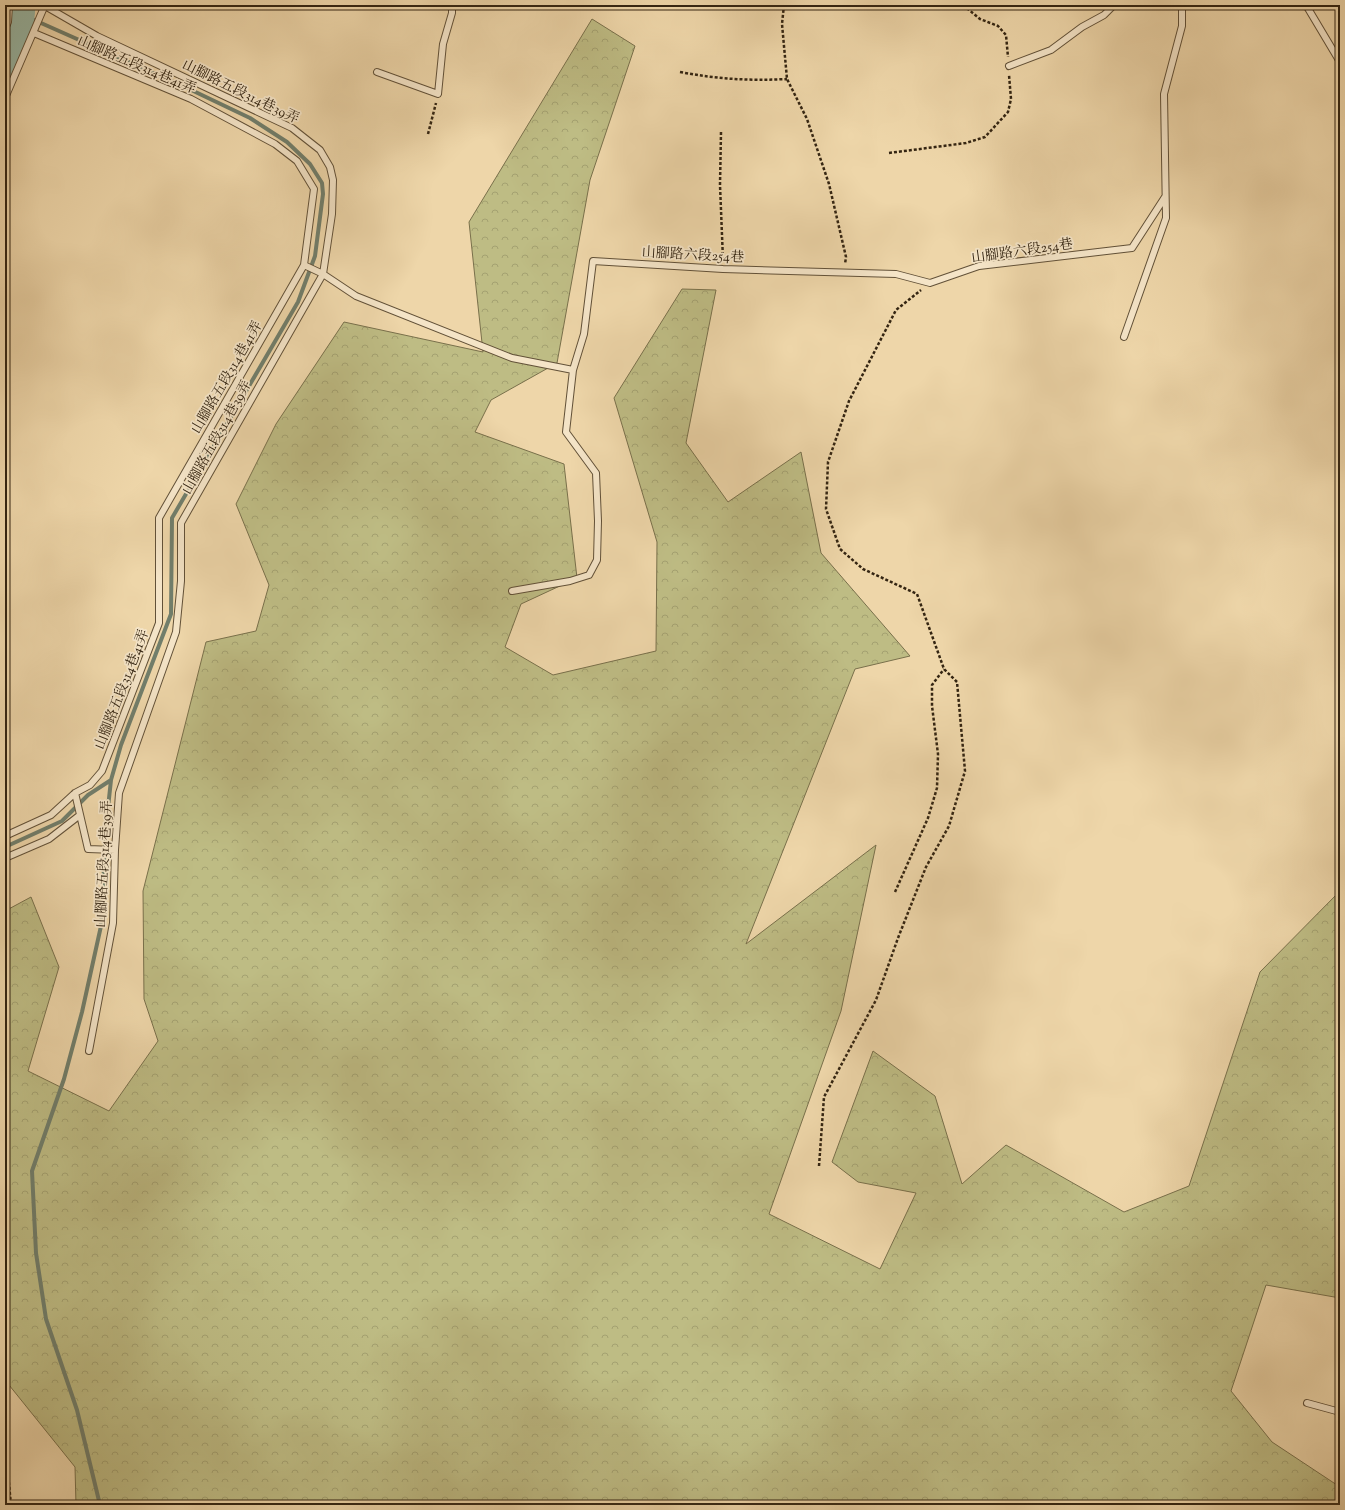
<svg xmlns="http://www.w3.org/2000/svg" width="1345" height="1510" viewBox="0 0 1345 1510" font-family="'Sorts Mill Goudy','Noto Serif TC',serif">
	<defs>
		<pattern id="forest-crowns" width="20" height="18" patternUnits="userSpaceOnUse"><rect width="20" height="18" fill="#bebc84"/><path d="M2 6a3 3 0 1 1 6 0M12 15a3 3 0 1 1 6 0" fill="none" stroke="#a4a171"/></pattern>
	</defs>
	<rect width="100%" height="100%" fill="#eed6a9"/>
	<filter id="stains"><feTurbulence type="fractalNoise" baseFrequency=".005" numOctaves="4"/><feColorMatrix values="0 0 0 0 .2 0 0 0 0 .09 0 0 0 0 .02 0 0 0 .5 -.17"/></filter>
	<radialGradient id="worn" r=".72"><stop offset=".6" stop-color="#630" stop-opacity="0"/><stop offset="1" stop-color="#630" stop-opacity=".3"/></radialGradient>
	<!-- forest -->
	<path fill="url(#forest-crowns)" stroke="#79704b" d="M592,19L635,46L590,180L557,363L491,400L475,432L564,464L577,578L521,604L505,647L553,675L656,651L657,542L614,398L682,289L716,290L686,443L728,502L801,452L821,553L910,656L855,669L746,944L876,845L841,1011L769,1214L880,1269L916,1193L858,1182L832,1162L873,1051L935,1096L962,1184L1006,1145L1124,1212L1189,1186L1260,972L1340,891V1298L1266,1285L1231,1391L1272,1442L1340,1487V1505H76L75,1467L5,1380V911L31,897L59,967L28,1071L109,1111L158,1041L144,999L143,891L206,642L256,631L269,585L236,504L276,424L344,322L483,352L469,222Z"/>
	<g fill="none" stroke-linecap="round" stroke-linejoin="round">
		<!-- stream -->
		<path stroke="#717e6b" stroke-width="4" d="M5,847L62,821L88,795L111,780L121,745L171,614L172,518L298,302L315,256L323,194L322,183L310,164L287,142L250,118L185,87L23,15
			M100,1505L77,1410L46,1319L36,1253L32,1171L64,1079L82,1012L101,926L106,826L111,780"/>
		<!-- river -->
		<path stroke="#99b9a7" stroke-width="25" d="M5,67C16,49 22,26 23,5"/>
		<!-- lane casing -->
		<g stroke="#625138" stroke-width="8">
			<path id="lane" d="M1306,5L1340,62
				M45,6L97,36L292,128L320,150L330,167L333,180L332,214L323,274L181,523V581L176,632L119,793L115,850L113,923L89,1051
				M5,29L8,22L9,5
				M1009,66L1051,50L1082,27L1104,15L1114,5
				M377,72L438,94L443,44L452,13V5
				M5,98L45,5
				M304,265L323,274L356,296L512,358L573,370
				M1124,337L1166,218L1164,94L1182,26V5
				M512,591L570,581L589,575L597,560L598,521L596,473L566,432L573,370L584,334L593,261L723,269L896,274L930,283L979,266L1132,248L1165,197
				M75,793L88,849L115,850
				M5,836L51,815L75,793L90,785L102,771L159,623V518L304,265L314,189L297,161L275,144L191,99L34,33
				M5,858L49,839L80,815
				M1307,1403L1340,1412"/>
		</g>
		<!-- path -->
		<path stroke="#342512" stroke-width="2.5" stroke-dasharray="3 2" stroke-linecap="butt" d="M784,5L782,24L787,79L807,119L829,184L846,257L845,264
			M963,5L980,19L998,26L1006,35L1008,57
			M1058,8L1068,5
			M680,72C717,79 749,81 787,79
			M721,132L720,185L723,260
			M428,134L436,103
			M889,153L966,143L985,137L1008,112L1011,99L1009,75
			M895,892L928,818L937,788L938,754L932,706V685L944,669
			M819,1166L824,1097L876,1000L898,938L926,867L949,826L965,771L957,682L944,669L917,594L863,569L840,549L826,509L828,462L849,401L896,310L921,290
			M5,1442L11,1505"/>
		<!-- lane -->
		<use href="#lane" stroke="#f4e4c7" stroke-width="6"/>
	</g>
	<g text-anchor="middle" stroke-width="3.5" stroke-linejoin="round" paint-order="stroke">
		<!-- street labels -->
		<g font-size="14" fill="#342512" stroke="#f4e4c7">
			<text transform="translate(137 64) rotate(23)" y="5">山腳路五段314巷41弄</text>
			<text transform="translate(241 91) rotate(26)" y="5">山腳路五段314巷39弄</text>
			<text transform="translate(1022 250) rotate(-8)" y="5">山腳路六段254巷</text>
			<text transform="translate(693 254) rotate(3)" y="5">山腳路六段254巷</text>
			<text transform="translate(226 377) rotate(-60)" y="5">山腳路五段314巷41弄</text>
			<text transform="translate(216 437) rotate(-61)" y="5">山腳路五段314巷39弄</text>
			<text transform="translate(121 689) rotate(-69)" y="5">山腳路五段314巷41弄</text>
			<text transform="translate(103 864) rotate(-87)" y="5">山腳路五段314巷39弄</text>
		</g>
	</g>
	<!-- margin -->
	<rect width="1345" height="1510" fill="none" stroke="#eed6a9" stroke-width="20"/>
	<rect x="6" y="6" width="1333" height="1498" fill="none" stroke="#342512" stroke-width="2"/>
	<rect x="10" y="10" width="1325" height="1490" fill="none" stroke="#342512"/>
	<rect width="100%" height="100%" filter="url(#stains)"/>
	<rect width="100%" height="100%" fill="url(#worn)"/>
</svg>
